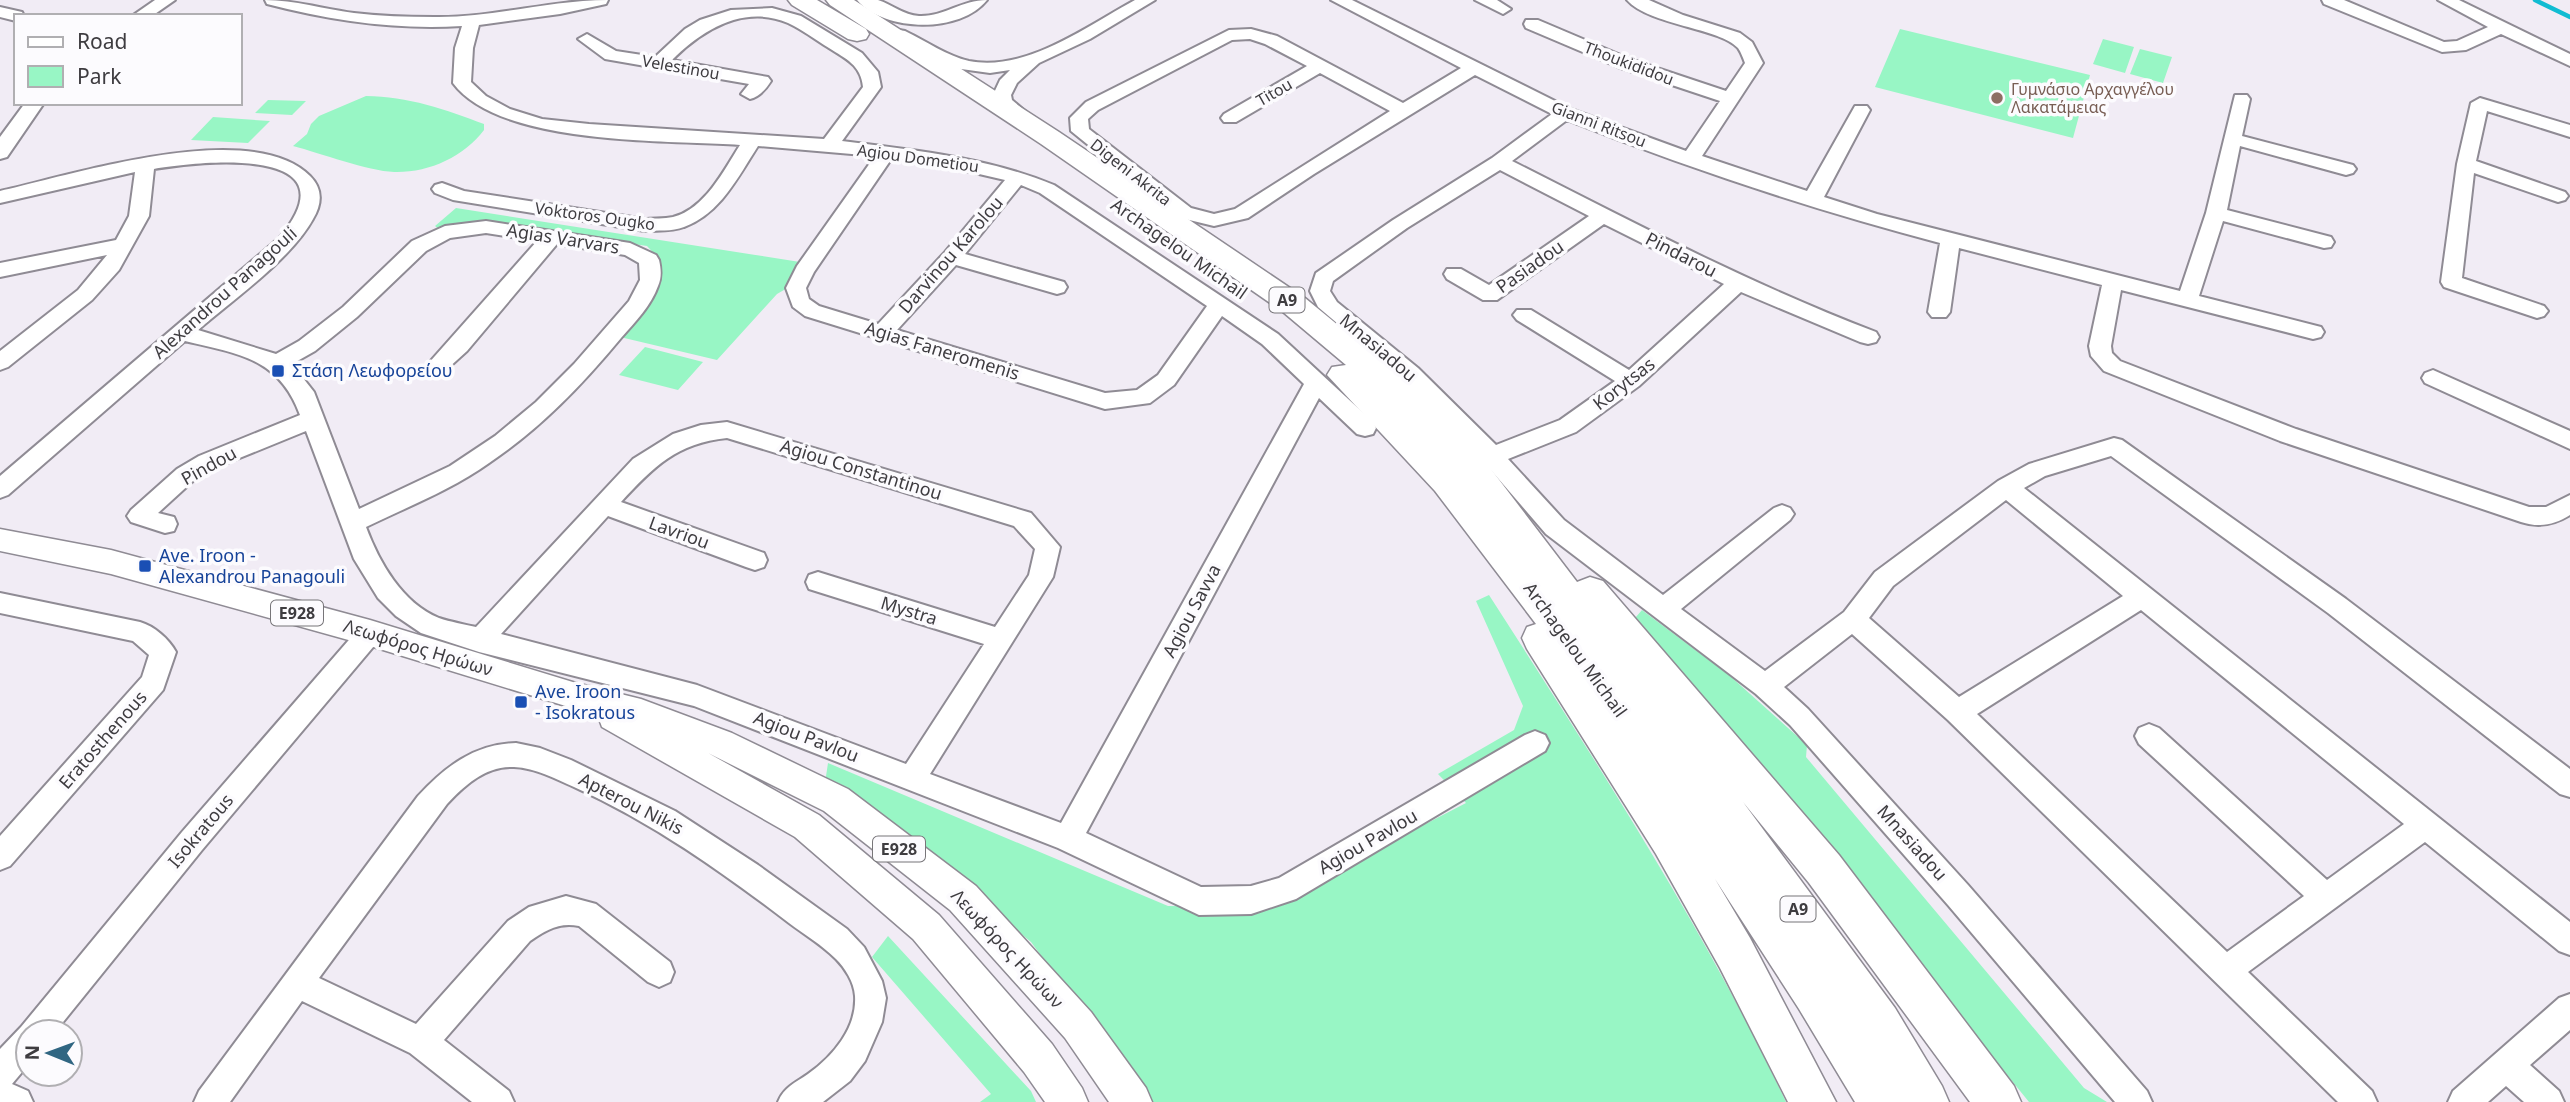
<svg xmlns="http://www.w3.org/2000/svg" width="2570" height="1102" viewBox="0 0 2570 1102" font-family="'Noto Sans',sans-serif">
	<rect width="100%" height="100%" fill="#f1ecf5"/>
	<!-- green -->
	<path fill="#98f6c5" d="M1900,29L2090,75L2073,138L1875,87Z
		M2103,39L2134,47L2125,73L2093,64Z
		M2140,49L2172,57L2163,83L2130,74Z
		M366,96C407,96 447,110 484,124V130C464,157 428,173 394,172C368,171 320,153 293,146L307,134L311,124L319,116Z
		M268,100L306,101L292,115L255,113Z
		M213,117L270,121L248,143L191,140Z
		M456,208L800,262L789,287L777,294L717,360L620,337L660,279V260L647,246L488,223H463L440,230L435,226Z
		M645,347L703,362L678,390L619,375Z
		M1489,595C1595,760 1702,924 1786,1102H1149L1031,942L937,863L825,783L828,763L1168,906L1265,907L1466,803L1438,774L1514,730L1523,706L1476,601Z
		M1642,610L1730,676L1807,745L1806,757L2084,1088L2107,1102H2029L1779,793L1629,625Z
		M888,936L1031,1091L1036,1102H980L991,1094L872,957Z"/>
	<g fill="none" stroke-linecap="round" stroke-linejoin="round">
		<!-- stream -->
		<path stroke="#11bcd2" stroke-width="4.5" d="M2535,0L2570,17"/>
		<!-- minor casing -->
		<g stroke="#8f8b94" stroke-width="4">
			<path id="minor" d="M155,0H175L152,16H132Z
				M265,0C295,0 323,9 354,13C380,16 407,17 434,17C493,18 550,0 608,0L606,4L560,14L479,25L473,48L471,82L486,96L510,109L542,119L589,124L824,139L863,87C861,65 846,59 829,48C816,40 803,30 788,23C744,4 702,30 672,60L768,77L771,81C766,89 759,97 750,99L741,94L749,84L605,59L578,39L587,34L616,51L655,57L685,29L700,20L731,10L772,8L801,16L862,53L878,72L881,87L842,141C913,150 986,157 1054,185L1278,334L1373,422L1376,428L1373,434L1365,436L1357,434L1319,398L1086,833L1201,887L1251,886L1279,878L1525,735L1535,731L1545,735L1549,743L1545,751L1296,899L1251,914L1199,915L1058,848L694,706L479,652L421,633L396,616L378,598L354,559L306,431L215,468L193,481L158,513L174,517L177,524L174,531L165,533L131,522L127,516L131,510L177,469L199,456L300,415C279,358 239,354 185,341L8,495L0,498V476L280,237C356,145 201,161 154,169L149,216L119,270L92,300L8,367L0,370V351L78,290L107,255L0,277V263L116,240L129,216L135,172L0,203V191C73,175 251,117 310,176C323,189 322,204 313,219C291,259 234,299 198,330L276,354L299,341L343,307L412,241L445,226L486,221L630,243L656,255L659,260C661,269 662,277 658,286C651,306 635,322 621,338C582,385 540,429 489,463C451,490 407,507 366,527C379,562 402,603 439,618C450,622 464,624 476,627L633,459L673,434L701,425L727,422L1031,513L1060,547L1053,577L930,774L1061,823L1304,384L1262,344L1222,316L1174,385L1150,403L1105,409L805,316L793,307L786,288L797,266L875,156L758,146C738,177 720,214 684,227C672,232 657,230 645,231L453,200L435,193L432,189L435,185L442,183L464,191L645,219C654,218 664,219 673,217C705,209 724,170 740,145C666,140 500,146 453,83L455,48L462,26C395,30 332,21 267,4ZM892,158L936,164L1005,180L945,252L878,324L819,306L809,299L806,288L814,272ZM1021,185L1040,193L1207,306L1158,375L1137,390L1105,393L897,330L956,265L1057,294L1064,292L1067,287L1064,282L965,254ZM486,233L537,241L427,365L430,370L438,373L446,370L467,351L557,244L625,255L639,263L640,280L629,301L574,364L536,402L495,436L450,466L359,509L314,392L292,364L315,351L357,317L426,251L450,238ZM727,438L1014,526L1035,549L1029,575L995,627L818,572L809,575L806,582L809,589L984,644L906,764L697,685L501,634L608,516L746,567L755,570L764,567L767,560L764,553L621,502C653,467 677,443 727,438Z
				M857,0C863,0 872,0 878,0C893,5 903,15 919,16C944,17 961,0 987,0C960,34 884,32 857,0Z
				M1135,0H1155L1090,39L1039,63L1017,83L1011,95L1012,100L1032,117L1023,122C1010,119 997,108 993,95L1000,80L1010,70L990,73L954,68L890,35L899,30L905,31C926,41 947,56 969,61C1027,72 1087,26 1135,0Z
				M1331,0H1352L1571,109L1686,151L1720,101L1618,67L1526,28L1524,24L1526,20H1538L1630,59L1726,91L1745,63C1743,58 1741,52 1738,48C1720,28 1649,25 1627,0H1649L1683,15L1740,33L1752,42L1763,63L1702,156L1807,191L1855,106H1867L1870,110L1824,197L1877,214L2180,291L2206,213L2235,95H2247L2250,99L2242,136L2353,165L2356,169L2353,173L2346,175L2240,146L2227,210L2331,237L2334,242L2331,247L2324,248L2223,221L2199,296L2321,327L2324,332L2321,337L2313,339L2121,290L2111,346L2112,353L2120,361L2296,429L2529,507H2546L2570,495V515C2554,525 2539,528 2521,522L2280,441L2104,371L2091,356L2089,346L2102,285L1959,248L1950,312L1946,317H1932L1928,312L1940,243C1814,210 1688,168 1567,120L1512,161C1632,222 1750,284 1876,332L1879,337L1876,342L1868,344L1860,342L1741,292L1639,386L1576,432L1508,459L1564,520L1663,595L1774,508L1782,505L1790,508L1794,514L1790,520L1681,609L1765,671L1844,612L1875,572L1998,481L2029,464L2114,438L2122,440L2346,599L2570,769V797L2560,794L2328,613L2111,456L2045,476L2024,488L2570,922V955L2559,951L2425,842L2248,972L2372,1091L2377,1102H2338L1948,720L1852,634L1784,687L1808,709L1968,885L2147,1091L2152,1102H2115L1948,905L1790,725L1756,694L1546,534L1484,462L1402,378L1318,307L1310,291L1316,273L1393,220L1492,158L1552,114L1475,75L1314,174L1248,218L1214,226L1177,217L1071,131L1070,118L1086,102L1229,30L1251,29L1277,36L1403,103L1461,68ZM1250,39L1265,44L1307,66L1224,114L1221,118L1224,122H1236L1320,73L1390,111L1235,209L1214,214L1191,208L1089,129L1088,119L1098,110L1232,40ZM1500,170L1589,216L1489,285L1461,269H1447L1444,274L1447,279L1483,300H1497L1604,224L1724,284L1629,370L1531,310H1517L1513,315L1517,320L1615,381L1560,420L1496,445L1418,368L1337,302L1330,291L1333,281L1407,228ZM2006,500L2123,596L1959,697L1869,618L1893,586ZM2141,610L2404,824L2327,880L2159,728L2149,724L2139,728L2135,736L2139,744L2304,896L2227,952L1977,714Z
				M1475,0H1497L1511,9L1503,14Z
				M2322,0H2344L2444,42L2457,41L2488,27L2438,0H2459L2570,54V66L2501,34L2466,50L2442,52L2324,4Z
				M0,7L22,12L24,16H16V21L0,17Z
				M2480,98L2570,125V137L2487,111L2476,161L2565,192L2568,196L2565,200L2558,202L2474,173L2462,278L2544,306L2548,311L2544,316L2537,318L2444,287L2441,282L2457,164L2471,103Z
				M25,103H44L7,157L0,159V137Z
				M2433,370L2570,431V449L2425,383L2422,378L2425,373Z
				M0,593L140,622C154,626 169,639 176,652L163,690L10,866L0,870V836L142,677L149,655L133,641L0,613Z
				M370,623L379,626L383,633L379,640L202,850L55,1032H28V1065L12,1084L28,1091L33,1102H0V1049L21,1027L182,832L361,626Z
				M516,743L540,748L571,760L675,811L758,865L847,929L864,947L882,981L886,998L882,1022L865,1061L850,1081L823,1102H778C784,1087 795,1083 808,1074C833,1056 857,1028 855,996C854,982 845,968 836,959C822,945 805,935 789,923C721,871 653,823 574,787C556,779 536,768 514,767C486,766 466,784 447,804L319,978L416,1024L508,921L529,907L566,896L596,904L670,962L674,972L670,982L659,987L648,982L579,926C559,922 546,930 530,941L444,1040L509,1091L514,1102H472L410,1053L302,1001L230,1102H194L199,1091L418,796C445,767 474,744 516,743Z
				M2570,994V1030L2530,1065L2559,1091L2564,1102H2524L2506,1086L2488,1102H2448L2453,1091L2559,998Z"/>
		</g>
		<!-- major casing -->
		<g stroke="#8f8b94" stroke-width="3">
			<path id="major" d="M0,529L111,550L370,620L576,683L641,699L732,733L848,789L976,886L1091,1012L1146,1088L1152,1102H1109L1065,1038L950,910L824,811L708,753L819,815L939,915L1052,1044L1082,1088L1088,1102H1045L1024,1072L913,939L795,837L602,727L598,716L370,646L111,574L0,551Z"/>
		</g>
		<!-- highway casing -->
		<g stroke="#8f8b94" stroke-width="3">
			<path id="highway" d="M788,0H817L866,29L869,34L866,39L857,41L848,39L792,5Z
				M826,0H854L1059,132L1305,298L1417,390L1481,456L1577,582L1590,577L1603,581L1839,855L2014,1086L2021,1102H1970L1809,883L1743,802L1895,1008L1942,1086L1949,1102H1855L1799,1009L1715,879L1750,938L1836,1102H1788L1720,968L1656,854L1527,649L1522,638L1527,627L1536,624L1435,491L1327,375L1332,367L1346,365L1283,312L1041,144L830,5Z"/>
		</g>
		<!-- minor -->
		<use href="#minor" fill="#fff" fill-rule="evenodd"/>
		<!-- major -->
		<use href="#major" fill="#fff" fill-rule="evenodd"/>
		<!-- highway -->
		<use href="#highway" fill="#fff" fill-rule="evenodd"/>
	</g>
	<!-- markers -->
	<circle fill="#8d6e63" stroke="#fcfbfe" stroke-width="2.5" cx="1997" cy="98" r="7"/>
	<g fill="#1a4fb4" stroke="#fcfbfe" stroke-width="2.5">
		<rect x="271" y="364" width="14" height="14" rx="3.5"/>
		<rect x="138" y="559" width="14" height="14" rx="3.5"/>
		<rect x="514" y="695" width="14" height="14" rx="3.5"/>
	</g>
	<g text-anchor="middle" stroke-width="7" stroke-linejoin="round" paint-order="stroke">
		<!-- far-street labels -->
		<g font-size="16" fill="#3e3c40" stroke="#fcfbfe">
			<text transform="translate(1629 63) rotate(21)" y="6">Thoukididou</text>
			<text transform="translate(681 67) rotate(10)" y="6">Velestinou</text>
			<text transform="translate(1274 92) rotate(-30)" y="6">Titou</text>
			<text transform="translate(1599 124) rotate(21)" y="6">Gianni Ritsou</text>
			<text transform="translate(918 158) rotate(8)" y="6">Agiou Dometiou</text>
			<text transform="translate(1131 172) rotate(38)" y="6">Digeni Akrita</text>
			<text transform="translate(595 216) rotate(8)" y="6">Voktoros Ougko</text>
		</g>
		<!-- far-education labels -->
		<g font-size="16" fill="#785e54" stroke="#fcfbfe" text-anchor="start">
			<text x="2011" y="95">Γυμνάσιο Αρχαγγέλου<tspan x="2011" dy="18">Λακατάμειας</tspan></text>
		</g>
		<!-- shield labels -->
		<g fill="#fcfbfe" stroke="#777579" stroke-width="2">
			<rect x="1269.5" y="287.5" width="35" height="25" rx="5"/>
			<rect x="271" y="600.5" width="52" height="25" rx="5"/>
			<rect x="873" y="836.5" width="52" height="25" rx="5"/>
			<rect x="1780.5" y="896.5" width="35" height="25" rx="5"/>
		</g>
		<g font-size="16" font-weight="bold" fill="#3e3c40">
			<text x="1287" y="306">A9</text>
			<text x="297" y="619">E928</text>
			<text x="899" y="855">E928</text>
			<text x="1798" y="915">A9</text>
		</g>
		<!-- street labels -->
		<g font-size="18" fill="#3e3c40" stroke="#fcfbfe">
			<text transform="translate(563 239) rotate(9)" y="6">Agias Varvars</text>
			<text transform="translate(1179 249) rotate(35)" y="6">Archagelou Michail</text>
			<text transform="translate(951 255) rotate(-49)" y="6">Darvinou Karolou</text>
			<text transform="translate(1681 255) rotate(27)" y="6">Pindarou</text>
			<text transform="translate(1530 267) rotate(-35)" y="6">Pasiadou</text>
			<text transform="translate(225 293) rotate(-42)" y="6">Alexandrou Panagouli</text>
			<text transform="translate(1378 348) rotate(40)" y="6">Mnasiadou</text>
			<text transform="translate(942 351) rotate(17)" y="6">Agias Faneromenis</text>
			<text transform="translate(1624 384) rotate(-38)" y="6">Korytsas</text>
			<text transform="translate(209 466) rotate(-29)" y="6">Pindou</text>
			<text transform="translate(861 470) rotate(17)" y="6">Agiou Constantinou</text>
			<text transform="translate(679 533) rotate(20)" y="6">Lavriou</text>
			<text transform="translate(909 611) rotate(17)" y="6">Mystra</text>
			<text transform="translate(1192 611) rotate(-62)" y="6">Agiou Savva</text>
			<text transform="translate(418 648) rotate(17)" y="6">Λεωφόρος Ηρώων</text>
			<text transform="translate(1575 650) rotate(54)" y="6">Archagelou Michail</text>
			<text transform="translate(806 737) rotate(21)" y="6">Agiou Pavlou</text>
			<text transform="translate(103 740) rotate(-49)" y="6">Eratosthenous</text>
			<text transform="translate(631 804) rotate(27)" y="6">Apterou Nikis</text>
			<text transform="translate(201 831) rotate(-50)" y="6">Isokratous</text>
			<text transform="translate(1368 842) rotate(-30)" y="6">Agiou Pavlou</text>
			<text transform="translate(1912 843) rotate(48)" y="6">Mnasiadou</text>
			<text transform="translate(1007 949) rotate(47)" y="6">Λεωφόρος Ηρώων</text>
		</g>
		<!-- transit labels -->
		<g font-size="18" fill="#164399" stroke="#fcfbfe" text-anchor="start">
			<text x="292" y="377">Στάση Λεωφορείου</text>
			<text x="159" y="562">Ave. Iroon -<tspan x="159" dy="21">Alexandrou Panagouli</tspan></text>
			<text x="535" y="698">Ave. Iroon<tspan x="535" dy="21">- Isokratous</tspan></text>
		</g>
	</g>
	<!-- legend -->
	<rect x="14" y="14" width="228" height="91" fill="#fcfbfe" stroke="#b0afb2" stroke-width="2"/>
	<rect x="28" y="37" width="35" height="10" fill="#ffffff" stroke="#b0afb2" stroke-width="2"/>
	<text x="77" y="49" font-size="21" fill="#3e3c40">Road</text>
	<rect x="28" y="66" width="35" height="21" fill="#98f6c5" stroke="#b0afb2" stroke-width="2"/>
	<text x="77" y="84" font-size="21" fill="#3e3c40">Park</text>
	<!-- north arrow -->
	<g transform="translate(49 1053) rotate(271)"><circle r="33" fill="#fcfbfe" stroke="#b0afb2" stroke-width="2"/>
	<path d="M0-5L12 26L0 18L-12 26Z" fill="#306682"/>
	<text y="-10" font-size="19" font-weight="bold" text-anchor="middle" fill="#3e3c40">N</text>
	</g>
</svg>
